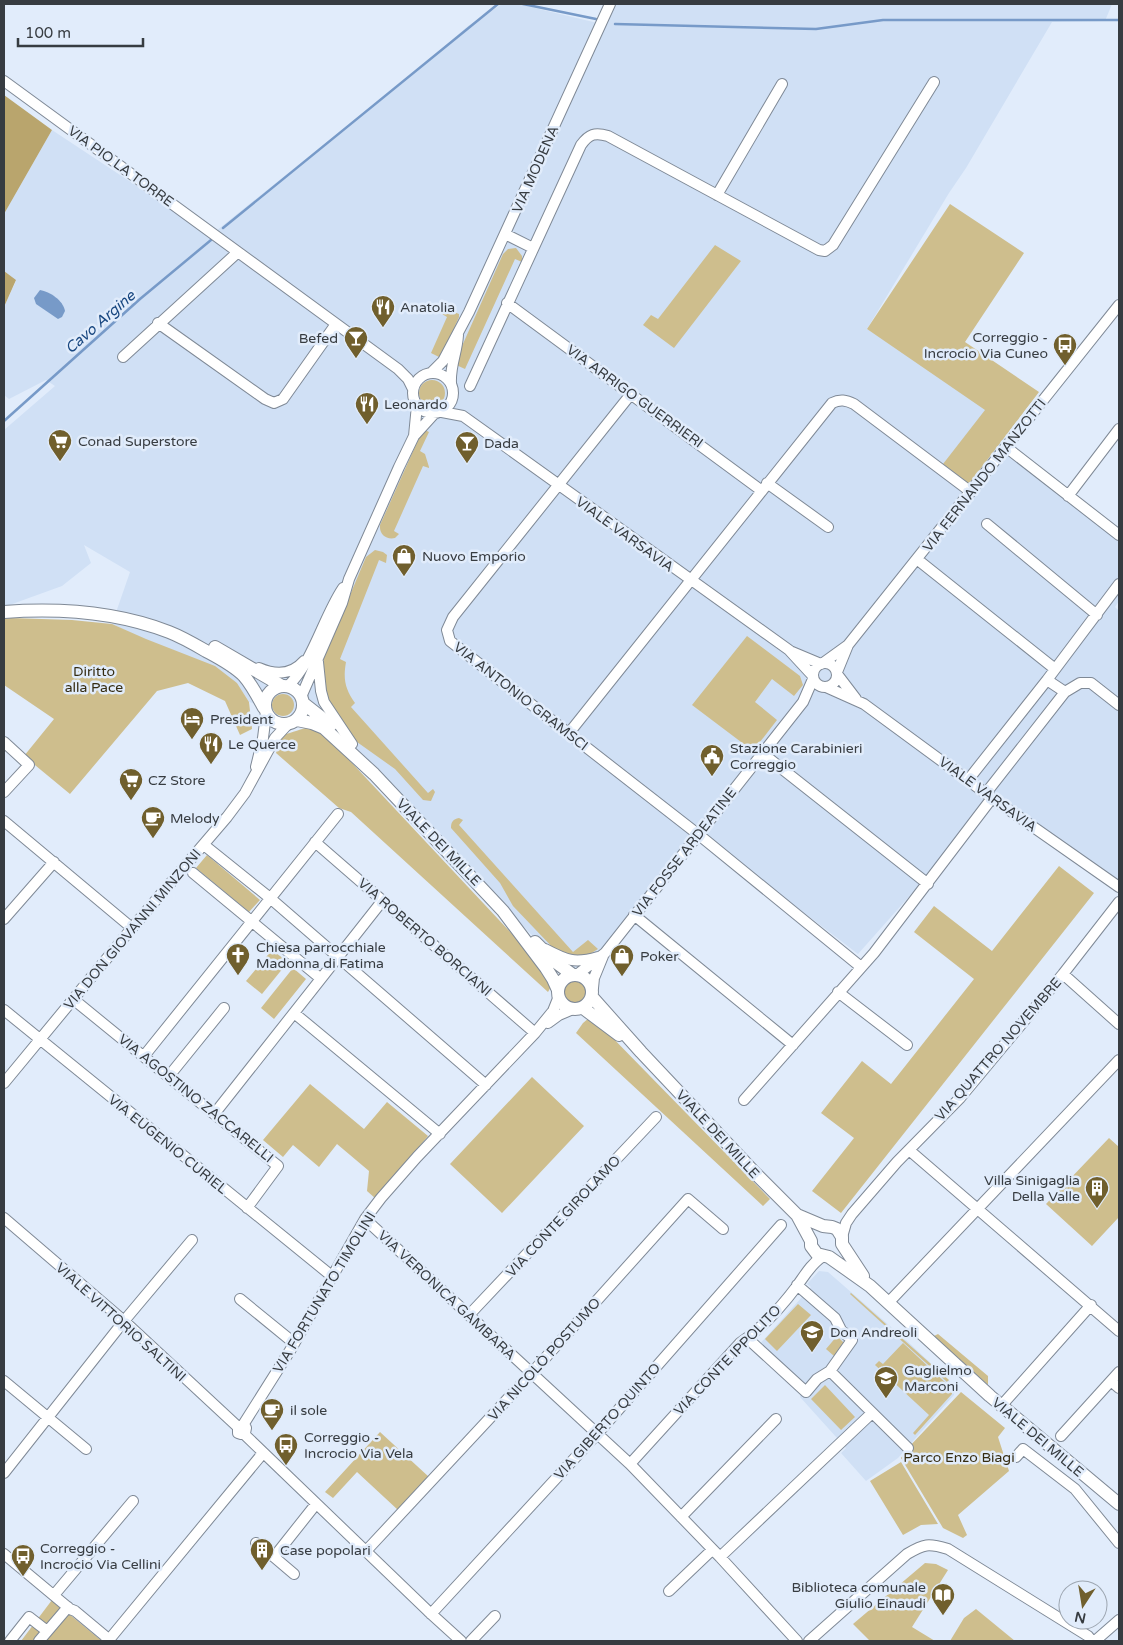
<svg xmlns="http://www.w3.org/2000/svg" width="1123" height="1645" viewBox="0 0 1123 1645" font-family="'Varela Round',sans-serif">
	<rect width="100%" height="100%" fill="#e1ecfb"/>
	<!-- built -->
	<path fill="#d0e0f5" d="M502,4H518L606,25L615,4H1112L1105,21L1052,22L966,168L949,193L867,329L988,405L1009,448L1119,531V601L1115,607L1119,611V891L994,801L858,954L701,834L582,987L328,724L249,702L237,683L112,624L130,572L84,545L91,563L62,586L4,607V430L55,386L46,380L9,399L4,395V307L16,281L4,271V214L52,130L211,235L430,59L468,26Z
		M819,1271L828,1272L906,1340L955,1386L954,1395L898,1458L866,1481L841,1453L846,1448L800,1397L801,1393L757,1347L811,1287L807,1284Z"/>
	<!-- green -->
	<path fill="#cebe8d" d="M950,204L1024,253L965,342L1039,392L969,484L943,464L985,410L867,329Z
		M715,245L741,261L674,348L643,325L651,315L658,319Z
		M516,248L522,256V262L515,259L465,369L454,364L503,254L508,249Z
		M449,310L459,314V317L441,358L431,353L447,317L442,314L445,311Z
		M419 393a13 13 0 1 1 26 0a13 13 0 1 1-26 0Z
		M423,429L429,432L420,451L425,454L429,467V468L423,466L394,531L399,534L395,538C386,540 379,534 380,525Z
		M375,550L383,552L387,555L386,563L379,560L340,659L346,662C343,679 345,689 355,703L351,707L428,793L433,789L435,792L431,801L423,800L395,769L357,742L338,720L327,701L322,679L324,657L366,557Z
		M11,618L72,620L112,624L146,639L215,666L237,683L249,702L252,729L240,735L225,701L188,683L157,691L70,794L24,756L54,719L4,685V619Z
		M747,636L800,676L803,685L794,696L772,679L755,702L777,720L753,751L692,705Z
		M272 705a11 11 0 1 1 22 0a11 11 0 1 1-22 0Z
		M311,727L322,731L530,953L552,985L548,992L351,812L339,808L276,753L282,735C293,733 301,728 311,727Z
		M459,818L463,820L459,825L573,952L588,940L598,949L585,957H576L555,950L513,906L500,883L451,828C451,822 453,819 459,818Z
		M207,855L260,900L249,912L196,868Z
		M1059,866L1094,893L841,1213L812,1191L854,1138L821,1113L862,1061L891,1084L974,979L914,932L934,906L992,951Z
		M272,950L288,962L262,994L246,981Z
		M293,968L306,979L274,1019L261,1008Z
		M564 992a11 11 0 1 1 22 0a11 11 0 1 1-22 0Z
		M589,1018L606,1031L770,1199L763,1206L576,1033L583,1023Z
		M532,1077L584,1126L502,1213L450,1164Z
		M310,1084L364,1129L387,1102L428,1136L376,1199L367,1191L369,1171L337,1144L319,1167L293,1145L283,1157L263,1140Z
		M1109,1138L1119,1147V1217L1092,1246L1046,1204Z
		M851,1293L949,1380L947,1382L850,1294Z
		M798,1304L811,1315L777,1351L765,1339Z
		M938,1334L988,1376V1385L934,1336Z
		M837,1336L845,1344L834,1356L826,1349Z
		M903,1343L947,1384L948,1383L952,1386V1394L915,1435L913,1433L929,1415L875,1365L879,1361L883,1364Z
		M825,1385L855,1417L841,1430L811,1399Z
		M961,1392L1005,1428L998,1437L1009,1471L958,1515L967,1535L963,1538L943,1528L901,1458L908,1448Z
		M380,1432L429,1477L398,1510L357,1472L333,1498L325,1492Z
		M901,1462L938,1524L921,1525L903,1535L870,1481Z
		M925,1563L936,1564L948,1570L912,1627L935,1641H870L853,1624Z
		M52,1600L102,1641H21Z
		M976,1609L1015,1641H950L964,1618Z"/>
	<!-- forest -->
	<path fill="#b9a56d" d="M4,95L52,130L4,214Z
		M4,271L16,280L4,307Z"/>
	<!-- water -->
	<path fill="#779ac8" d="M40,290C50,292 63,300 65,311L62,317L58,319L36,304L34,298Z"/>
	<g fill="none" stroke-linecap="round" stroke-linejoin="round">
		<!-- stream -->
		<path stroke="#779ac8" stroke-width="2.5" d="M523,4L596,19
			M615,24L816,29L883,20H1119
			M223,228L498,4
			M4,421L140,299L211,240"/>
		<!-- minor casing -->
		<g stroke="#7f8996" stroke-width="12">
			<path id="minor" d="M4,81L398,369L408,379L413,389
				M717,195L782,84
				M505,234L533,248
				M507,303L762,491
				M158,323L265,399L274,403L283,399L336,324
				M123,357L238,252
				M413 393a20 20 0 1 1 40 0a20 20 0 1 1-40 0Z
				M431,373L443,361L469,312L610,4
				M451,383C450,365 457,353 458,335
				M470,386L581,145C589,134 595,132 608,136L819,250L825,251L833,245L934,82
				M631,394L453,617L447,630L450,641L704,839L861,967
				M442,412L463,416L789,650L813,676
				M414,436L417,405
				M1006,447L1119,535
				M767,483L828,527
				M1068,496L1119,429
				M987,524L1097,615
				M918,560L1055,669
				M790,651L821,664
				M318,662L321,691L324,702L352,744
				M813 675a12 12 0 1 1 24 0a12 12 0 1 1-24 0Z
				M823,663L848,645L1119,305
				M259,668C275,675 292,675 304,661
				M837,672L848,645
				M837,674L856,699
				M288,686C313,662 323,618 343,588
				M826,687L864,704L992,798L1119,887
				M1065,692L1080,683H1091L1119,705
				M301,697L342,603L349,579L399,467L414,436L434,414
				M569,733L832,403C840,399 846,400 854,404L971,492
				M4,742L29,765L4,792
				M762,753L928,884
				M256,767L263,738L266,714
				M968,780L1047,680L1119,584
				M986,793L1065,692L1047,680
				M4,821L132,928
				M315,842L535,1033
				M204,845L270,898L486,1085
				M193,873L320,978
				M634,915L793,1045
				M4,919L54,862
				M545,949C566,960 574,964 598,957
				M578,974L605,953L803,702L813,679
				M1063,974L1119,1024
				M593,988L594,978L603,956
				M838,992L907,1045
				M73,999L278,1166L247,1208
				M4,1010L333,1277
				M294,1013L440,1134
				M548,1023L559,1015L573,1009
				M144,1056L338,814
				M169,1076L224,1008
				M4,1083L132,928L227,817L245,793L275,738L287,725
				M744,1100L874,953L992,798
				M215,1113L383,900
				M909,1150L1119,1331
				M4,1218L124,1321L238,1427V1433L241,1434L245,1433L246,1428L245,1426H239
				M365,1219L630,1464L720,1557L797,1641
				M842,1237L846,1223L852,1214L897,1162L960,1098L1063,974L1119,902
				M797,1285L835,1318L841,1330L852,1340L830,1371L908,1448
				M240,1299L294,1343
				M888,1303L1119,1060
				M469,1315L656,1117
				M747,1338L806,1392L817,1379L830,1371
				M4,1381L86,1449
				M1111,1381L1119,1388
				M1001,1406L1091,1305
				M243,1425L291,1349L365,1219L381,1198L417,1157L535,1033L553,1011L559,996
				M244,1434L428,1611L461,1641
				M1061,1436L1119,1372
				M1016,1457L1023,1449L1075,1489L1119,1543
				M630,1464L740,1343C761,1329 782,1306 797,1286C805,1275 811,1264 822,1257
				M4,1473L124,1321L192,1240
				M681,1517L776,1419
				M256,1543L274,1557
				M366,1551L529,1376L688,1199L723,1229
				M4,1554L70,1609L75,1611L105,1636L108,1641
				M720,1557L872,1413
				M294,1574L274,1557L316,1504
				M669,1591L712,1550
				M54,1595L133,1501
				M431,1614L597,1434L781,1225
				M10,1641L29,1617L47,1631
				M39,1641L68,1607
				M108,1641L263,1453
				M471,1641L495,1616
				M809,1641L907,1554C924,1544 928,1543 948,1549L1088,1636L1092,1641
				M1095,1641L1119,1620"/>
		</g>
		<!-- major casing -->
		<g stroke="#7f8996" stroke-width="14">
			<path id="major" d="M4,612C58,608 117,612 169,632C182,637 194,644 206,651C219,658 233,665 244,676C252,685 258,697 264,708
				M215,647L282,686
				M265 705a19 19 0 1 1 38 0a19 19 0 1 1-38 0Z
				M303,703L331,725
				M297,720L312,723L324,728L374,774L503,911L546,968L553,979L558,990
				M535,942L554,961L573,975
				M558 992a17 17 0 1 1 34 0a17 17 0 1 1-34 0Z
				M592,997L641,1052L756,1174L797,1215L811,1241V1246L817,1254L829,1257L870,1286L990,1396L1119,1504
				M583,1008L619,1035
				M797,1215L823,1226L832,1227L837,1229L842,1237V1244L863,1276"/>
		</g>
		<!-- minor -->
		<use href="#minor" stroke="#fff" stroke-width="10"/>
		<!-- major -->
		<use href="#major" stroke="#fff" stroke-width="12"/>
	</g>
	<!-- icons -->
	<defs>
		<g id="restaurant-pin" transform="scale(1.25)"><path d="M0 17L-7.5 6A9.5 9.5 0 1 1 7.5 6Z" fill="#705f2d" stroke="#e1ecfb"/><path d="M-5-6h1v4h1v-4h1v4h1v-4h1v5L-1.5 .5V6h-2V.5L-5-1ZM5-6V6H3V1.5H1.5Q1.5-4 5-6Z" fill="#fff"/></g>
		<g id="bar-pin" transform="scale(1.25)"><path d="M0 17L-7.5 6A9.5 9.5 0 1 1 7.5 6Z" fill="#705f2d" stroke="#e1ecfb"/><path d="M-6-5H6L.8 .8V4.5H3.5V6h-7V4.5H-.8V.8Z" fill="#fff"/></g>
		<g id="bus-pin" transform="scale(1.25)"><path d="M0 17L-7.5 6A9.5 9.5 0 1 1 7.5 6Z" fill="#705f2d" stroke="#e1ecfb"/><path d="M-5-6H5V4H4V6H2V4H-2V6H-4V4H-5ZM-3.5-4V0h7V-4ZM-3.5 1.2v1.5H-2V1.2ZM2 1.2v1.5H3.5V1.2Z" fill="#fff"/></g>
		<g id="supermarket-pin" transform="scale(1.25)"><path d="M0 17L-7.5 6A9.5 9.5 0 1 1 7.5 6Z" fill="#705f2d" stroke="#e1ecfb"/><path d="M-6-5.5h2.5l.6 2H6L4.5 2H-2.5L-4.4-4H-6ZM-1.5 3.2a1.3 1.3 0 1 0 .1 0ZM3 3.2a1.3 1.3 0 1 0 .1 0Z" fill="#fff"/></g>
		<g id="shop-pin" transform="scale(1.25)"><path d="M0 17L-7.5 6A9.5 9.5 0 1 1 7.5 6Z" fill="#705f2d" stroke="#e1ecfb"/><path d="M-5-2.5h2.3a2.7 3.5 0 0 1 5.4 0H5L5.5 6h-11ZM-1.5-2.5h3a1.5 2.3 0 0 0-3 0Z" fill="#fff"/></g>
		<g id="hotel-pin" transform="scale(1.25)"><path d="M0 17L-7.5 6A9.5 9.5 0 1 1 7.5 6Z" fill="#705f2d" stroke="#e1ecfb"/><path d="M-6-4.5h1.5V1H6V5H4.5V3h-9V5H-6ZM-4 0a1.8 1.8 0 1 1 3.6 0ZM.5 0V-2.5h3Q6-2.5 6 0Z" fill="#fff"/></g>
		<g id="civic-pin" transform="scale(1.25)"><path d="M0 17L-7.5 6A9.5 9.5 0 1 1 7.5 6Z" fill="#705f2d" stroke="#e1ecfb"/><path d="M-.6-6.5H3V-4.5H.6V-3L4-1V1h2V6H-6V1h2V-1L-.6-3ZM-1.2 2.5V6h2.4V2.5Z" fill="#fff"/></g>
		<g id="cafe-pin" transform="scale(1.25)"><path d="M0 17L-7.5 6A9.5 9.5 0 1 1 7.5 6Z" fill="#705f2d" stroke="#e1ecfb"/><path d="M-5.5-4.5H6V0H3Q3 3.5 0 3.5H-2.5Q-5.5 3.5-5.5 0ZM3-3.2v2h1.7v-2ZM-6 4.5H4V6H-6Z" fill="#fff"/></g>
		<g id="church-pin" transform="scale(1.25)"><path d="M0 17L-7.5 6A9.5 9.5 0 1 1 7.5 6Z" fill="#705f2d" stroke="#e1ecfb"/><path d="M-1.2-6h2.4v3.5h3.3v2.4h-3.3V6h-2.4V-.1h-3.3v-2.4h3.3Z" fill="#fff"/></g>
		<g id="building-pin" transform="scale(1.25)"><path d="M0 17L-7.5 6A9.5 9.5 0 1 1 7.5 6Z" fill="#705f2d" stroke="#e1ecfb"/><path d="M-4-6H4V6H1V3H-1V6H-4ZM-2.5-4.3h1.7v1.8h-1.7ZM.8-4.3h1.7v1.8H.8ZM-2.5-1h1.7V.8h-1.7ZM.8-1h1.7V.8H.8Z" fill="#fff"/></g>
		<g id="school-pin" transform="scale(1.25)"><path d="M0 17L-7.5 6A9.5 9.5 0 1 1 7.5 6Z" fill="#705f2d" stroke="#e1ecfb"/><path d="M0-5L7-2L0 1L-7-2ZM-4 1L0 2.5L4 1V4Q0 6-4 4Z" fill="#fff"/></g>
		<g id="library-pin" transform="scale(1.25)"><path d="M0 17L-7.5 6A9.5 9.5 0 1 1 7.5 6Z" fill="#705f2d" stroke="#e1ecfb"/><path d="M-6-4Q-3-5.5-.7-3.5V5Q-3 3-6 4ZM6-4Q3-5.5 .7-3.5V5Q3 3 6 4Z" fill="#fff"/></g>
	</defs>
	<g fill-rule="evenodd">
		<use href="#restaurant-pin" x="383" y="307"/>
		<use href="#bar-pin" x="356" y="338"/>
		<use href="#bus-pin" x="1065" y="345"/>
		<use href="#restaurant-pin" x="367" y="404"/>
		<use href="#supermarket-pin" x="60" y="441"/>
		<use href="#bar-pin" x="467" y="443"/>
		<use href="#shop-pin" x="404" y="556"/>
		<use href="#hotel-pin" x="192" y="719"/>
		<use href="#restaurant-pin" x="211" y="744"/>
		<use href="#civic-pin" x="712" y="756"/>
		<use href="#supermarket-pin" x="131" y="780"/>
		<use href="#cafe-pin" x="153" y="818"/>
		<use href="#church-pin" x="238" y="955"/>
		<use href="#shop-pin" x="622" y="956"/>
		<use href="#building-pin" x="1097" y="1188"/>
		<use href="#school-pin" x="812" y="1332"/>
		<use href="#school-pin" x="886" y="1378"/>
		<use href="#cafe-pin" x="272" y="1410"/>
		<use href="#bus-pin" x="286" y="1445"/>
		<use href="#building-pin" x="262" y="1550"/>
		<use href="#bus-pin" x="23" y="1556"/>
		<use href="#library-pin" x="943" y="1595"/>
	</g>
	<g text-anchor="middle" stroke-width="5" stroke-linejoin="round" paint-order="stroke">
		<!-- street labels -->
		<g font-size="14" fill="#373c41" stroke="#e1ecfb">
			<text transform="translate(121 166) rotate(36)" y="5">VIA PIO LA TORRE</text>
			<text transform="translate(535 169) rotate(-66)" y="5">VIA MODENA</text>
			<text transform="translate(635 396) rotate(36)" y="5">VIA ARRIGO GUERRIERI</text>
			<text transform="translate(984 475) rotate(-52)" y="5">VIA FERNANDO MANZOTTI</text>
			<text transform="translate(625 534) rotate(36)" y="5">VIALE VARSAVIA</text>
			<text transform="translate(521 696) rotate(38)" y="5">VIA ANTONIO GRAMSCI</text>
			<text transform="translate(988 794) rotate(36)" y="5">VIALE VARSAVIA</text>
			<text transform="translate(439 842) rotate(46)" y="5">VIALE DEI MILLE</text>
			<text transform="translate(684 852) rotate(-52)" y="5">VIA FOSSE ARDEATINE</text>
			<text transform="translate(132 929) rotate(-50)" y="5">VIA DON GIOVANNI MINZONI</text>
			<text transform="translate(425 937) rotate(41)" y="5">VIA ROBERTO BORCIANI</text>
			<text transform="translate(998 1049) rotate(-49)" y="5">VIA QUATTRO NOVEMBRE</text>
			<text transform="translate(196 1098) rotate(39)" y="5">VIA AGOSTINO ZACCARELLI</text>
			<text transform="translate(718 1134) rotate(47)" y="5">VIALE DEI MILLE</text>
			<text transform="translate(168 1144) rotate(39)" y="5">VIA EUGENIO CURIEL</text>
			<text transform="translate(563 1216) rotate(-47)" y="5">VIA CONTE GIROLAMO</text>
			<text transform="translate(324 1292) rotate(-59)" y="5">VIA FORTUNATO TIMOLINI</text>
			<text transform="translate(447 1295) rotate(43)" y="5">VIA VERONICA GAMBARA</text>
			<text transform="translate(121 1322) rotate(42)" y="5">VIALE VITTORIO SALTINI</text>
			<text transform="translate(544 1359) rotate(-48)" y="5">VIA NICOLÒ POSTUMO</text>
			<text transform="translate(727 1360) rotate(-46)" y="5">VIA CONTE IPPOLITO</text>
			<text transform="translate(607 1421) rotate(-48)" y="5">VIA GIBERTO QUINTO</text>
			<text transform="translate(1038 1437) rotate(40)" y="5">VIALE DEI MILLE</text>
		</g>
		<!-- poi labels -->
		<g font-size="14" fill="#373c41" stroke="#e1ecfb" text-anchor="start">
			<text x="400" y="312">Anatolia</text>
			<text x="1048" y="342" text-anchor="end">Correggio -<tspan x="1048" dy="16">Incrocio Via Cuneo</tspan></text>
			<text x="338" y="343" text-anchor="end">Befed</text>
			<text x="384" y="409">Leonardo</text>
			<text x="78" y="446">Conad Superstore</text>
			<text x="484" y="448">Dada</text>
			<text x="422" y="561">Nuovo Emporio</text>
			<text x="210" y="724">President</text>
			<text x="228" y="749">Le Querce</text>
			<text x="730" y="753">Stazione Carabinieri<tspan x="730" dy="16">Correggio</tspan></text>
			<text x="148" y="785">CZ Store</text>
			<text x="170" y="823">Melody</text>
			<text x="256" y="952">Chiesa parrocchiale<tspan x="256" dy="16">Madonna di Fatima</tspan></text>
			<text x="640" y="961">Poker</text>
			<text x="1080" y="1185" text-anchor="end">Villa Sinigaglia<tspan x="1080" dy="16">Della Valle</tspan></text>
			<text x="830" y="1337">Don Andreoli</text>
			<text x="904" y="1375">Guglielmo<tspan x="904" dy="16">Marconi</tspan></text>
			<text x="290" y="1415">il sole</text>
			<text x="304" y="1442">Correggio -<tspan x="304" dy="16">Incrocio Via Vela</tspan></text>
			<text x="40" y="1553">Correggio -<tspan x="40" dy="16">Incrocio Via Cellini</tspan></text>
			<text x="280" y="1555">Case popolari</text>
			<text x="926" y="1592" text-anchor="end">Biblioteca comunale<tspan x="926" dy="16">Giulio Einaudi</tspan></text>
		</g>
		<!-- park labels -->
		<g font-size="14" fill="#352c12" stroke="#e1ecfb">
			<text x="94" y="676">Diritto<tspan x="94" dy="16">alla Pace</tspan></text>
			<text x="959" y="1462">Parco Enzo Biagi</text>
		</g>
		<!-- water labels -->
		<g font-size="15" font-style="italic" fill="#184780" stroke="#e1ecfb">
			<text transform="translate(100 322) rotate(-41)" y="5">Cavo Argine</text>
		</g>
	</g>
	<!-- border -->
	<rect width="1123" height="1645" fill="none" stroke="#373c41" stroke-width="10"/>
	<!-- north arrow -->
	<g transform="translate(1083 1605) rotate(192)"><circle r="24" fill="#e1ecfb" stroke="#9da6b1"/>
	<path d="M0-4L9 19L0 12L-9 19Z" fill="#705f2d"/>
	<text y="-8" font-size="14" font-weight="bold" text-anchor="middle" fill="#373c41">N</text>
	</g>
	<!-- scale -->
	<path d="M18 38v8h125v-8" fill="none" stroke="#373c41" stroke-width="2.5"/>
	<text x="25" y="38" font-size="15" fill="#373c41" stroke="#e1ecfb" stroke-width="4" paint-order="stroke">100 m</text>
</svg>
